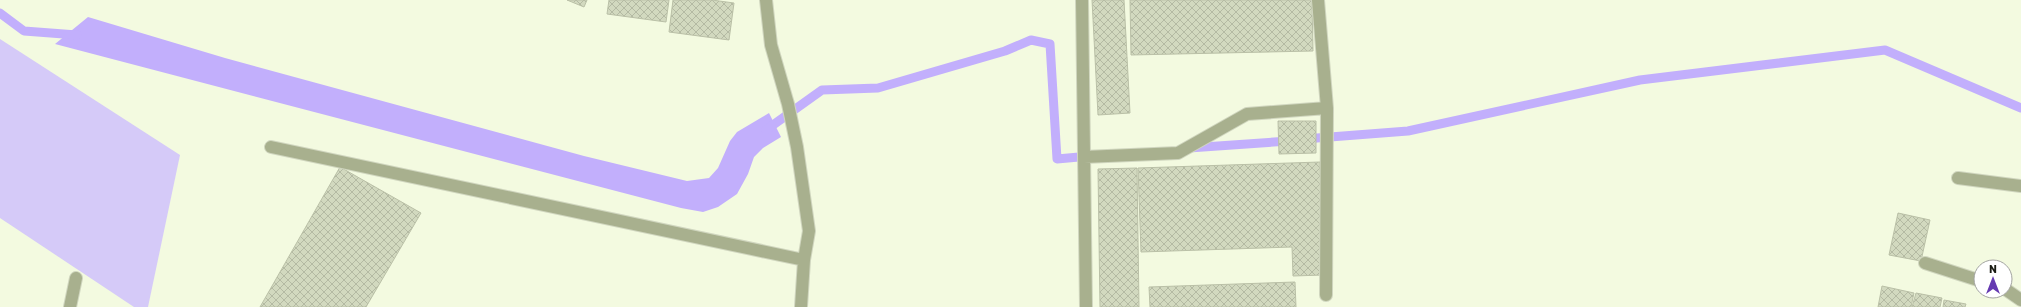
<svg xmlns="http://www.w3.org/2000/svg" width="2021" height="307" viewBox="0 0 2021 307" font-family="Rubik,sans-serif">
	<defs>
		<pattern id="building-cross-hatch" width="8" height="8" patternUnits="userSpaceOnUse"><rect width="8" height="8" fill="#d2d9bf"/><path d="M0 0l8 8M0 8l8-8" fill="none" stroke="#b4baa3"/></pattern>
	</defs>
	<rect width="100%" height="100%" fill="#f3fae0"/>
	<!-- green -->
	<path fill="#d5caf8" d="M0,39L180,155L148,307H134L0,218Z"/>
	<!-- water -->
	<path fill="#c2affc" d="M88,17L225,58L584,156L687,181L709,178L718,168L730,141L737,132L769,113L781,137L763,148L754,157L748,174L737,194L718,207L703,212L681,208L55,44Z"/>
	<g fill="none" stroke-linecap="round" stroke-linejoin="round">
		<!-- stream -->
		<path stroke="#c2affc" stroke-width="9" d="M0,13L24,31L77,35
			M766,130L822,90L878,88L1005,51L1031,40L1050,44L1057,159L1090,156
			M1304,139L1408,131L1640,80L1885,50L2021,108
			M1189,148L1289,141"/>
	</g>
	<!-- building -->
	<path fill="url(#building-cross-hatch)" stroke="#bac0a7" d="M567,0H587L584,7Z
		M609,0H669L666,22L607,14Z
		M673,0H712L734,3L729,40L669,32Z
		M1092,0H1124L1130,113L1098,115Z
		M1130,0H1312L1313,51L1131,55Z
		M1278,121H1316V153L1279,154Z
		M1320,162L1323,275L1293,276L1292,247L1141,252L1138,168Z
		M340,167L421,213L366,307H260Z
		M1137,168L1139,307H1100L1098,169Z
		M1898,213L1930,220L1921,261L1889,255Z
		M1295,282L1296,307H1150L1149,287Z
		M1882,286L1914,293L1911,307H1878Z
		M1916,293L1942,298L1940,307H1912Z
		M1944,300L1966,304L1965,307H1943Z"/>
	<g fill="none" stroke-linecap="round" stroke-linejoin="round">
		<!-- minor casing -->
		<g stroke="#d0d6bf" stroke-width="14">
			<path id="minor" d="M766,0L771,45L788,104L797,147L809,231L804,260L801,307
				M1082,0L1086,307
				M1318,0L1327,108L1326,295
				M271,147L804,260
				M1084,157L1178,153L1247,114L1327,108
				M1958,178L2021,186
				M1925,263L1981,281
				M2005,289L2021,300
				M70,307L76,278"/>
		</g>
		<!-- minor -->
		<use href="#minor" stroke="#a8b08e" stroke-width="12"/>
	</g>
	<!-- north arrow -->
	<g transform="translate(1993 279)"><circle r="19" fill="#ffffff" stroke="#a3a4a1"/>
	<path d="M0-3L7 15L0 10L-7 15Z" fill="#653ab1"/>
	<text y="-6" font-size="11" font-weight="bold" text-anchor="middle" fill="#1a1c13">N</text>
	</g>
</svg>
